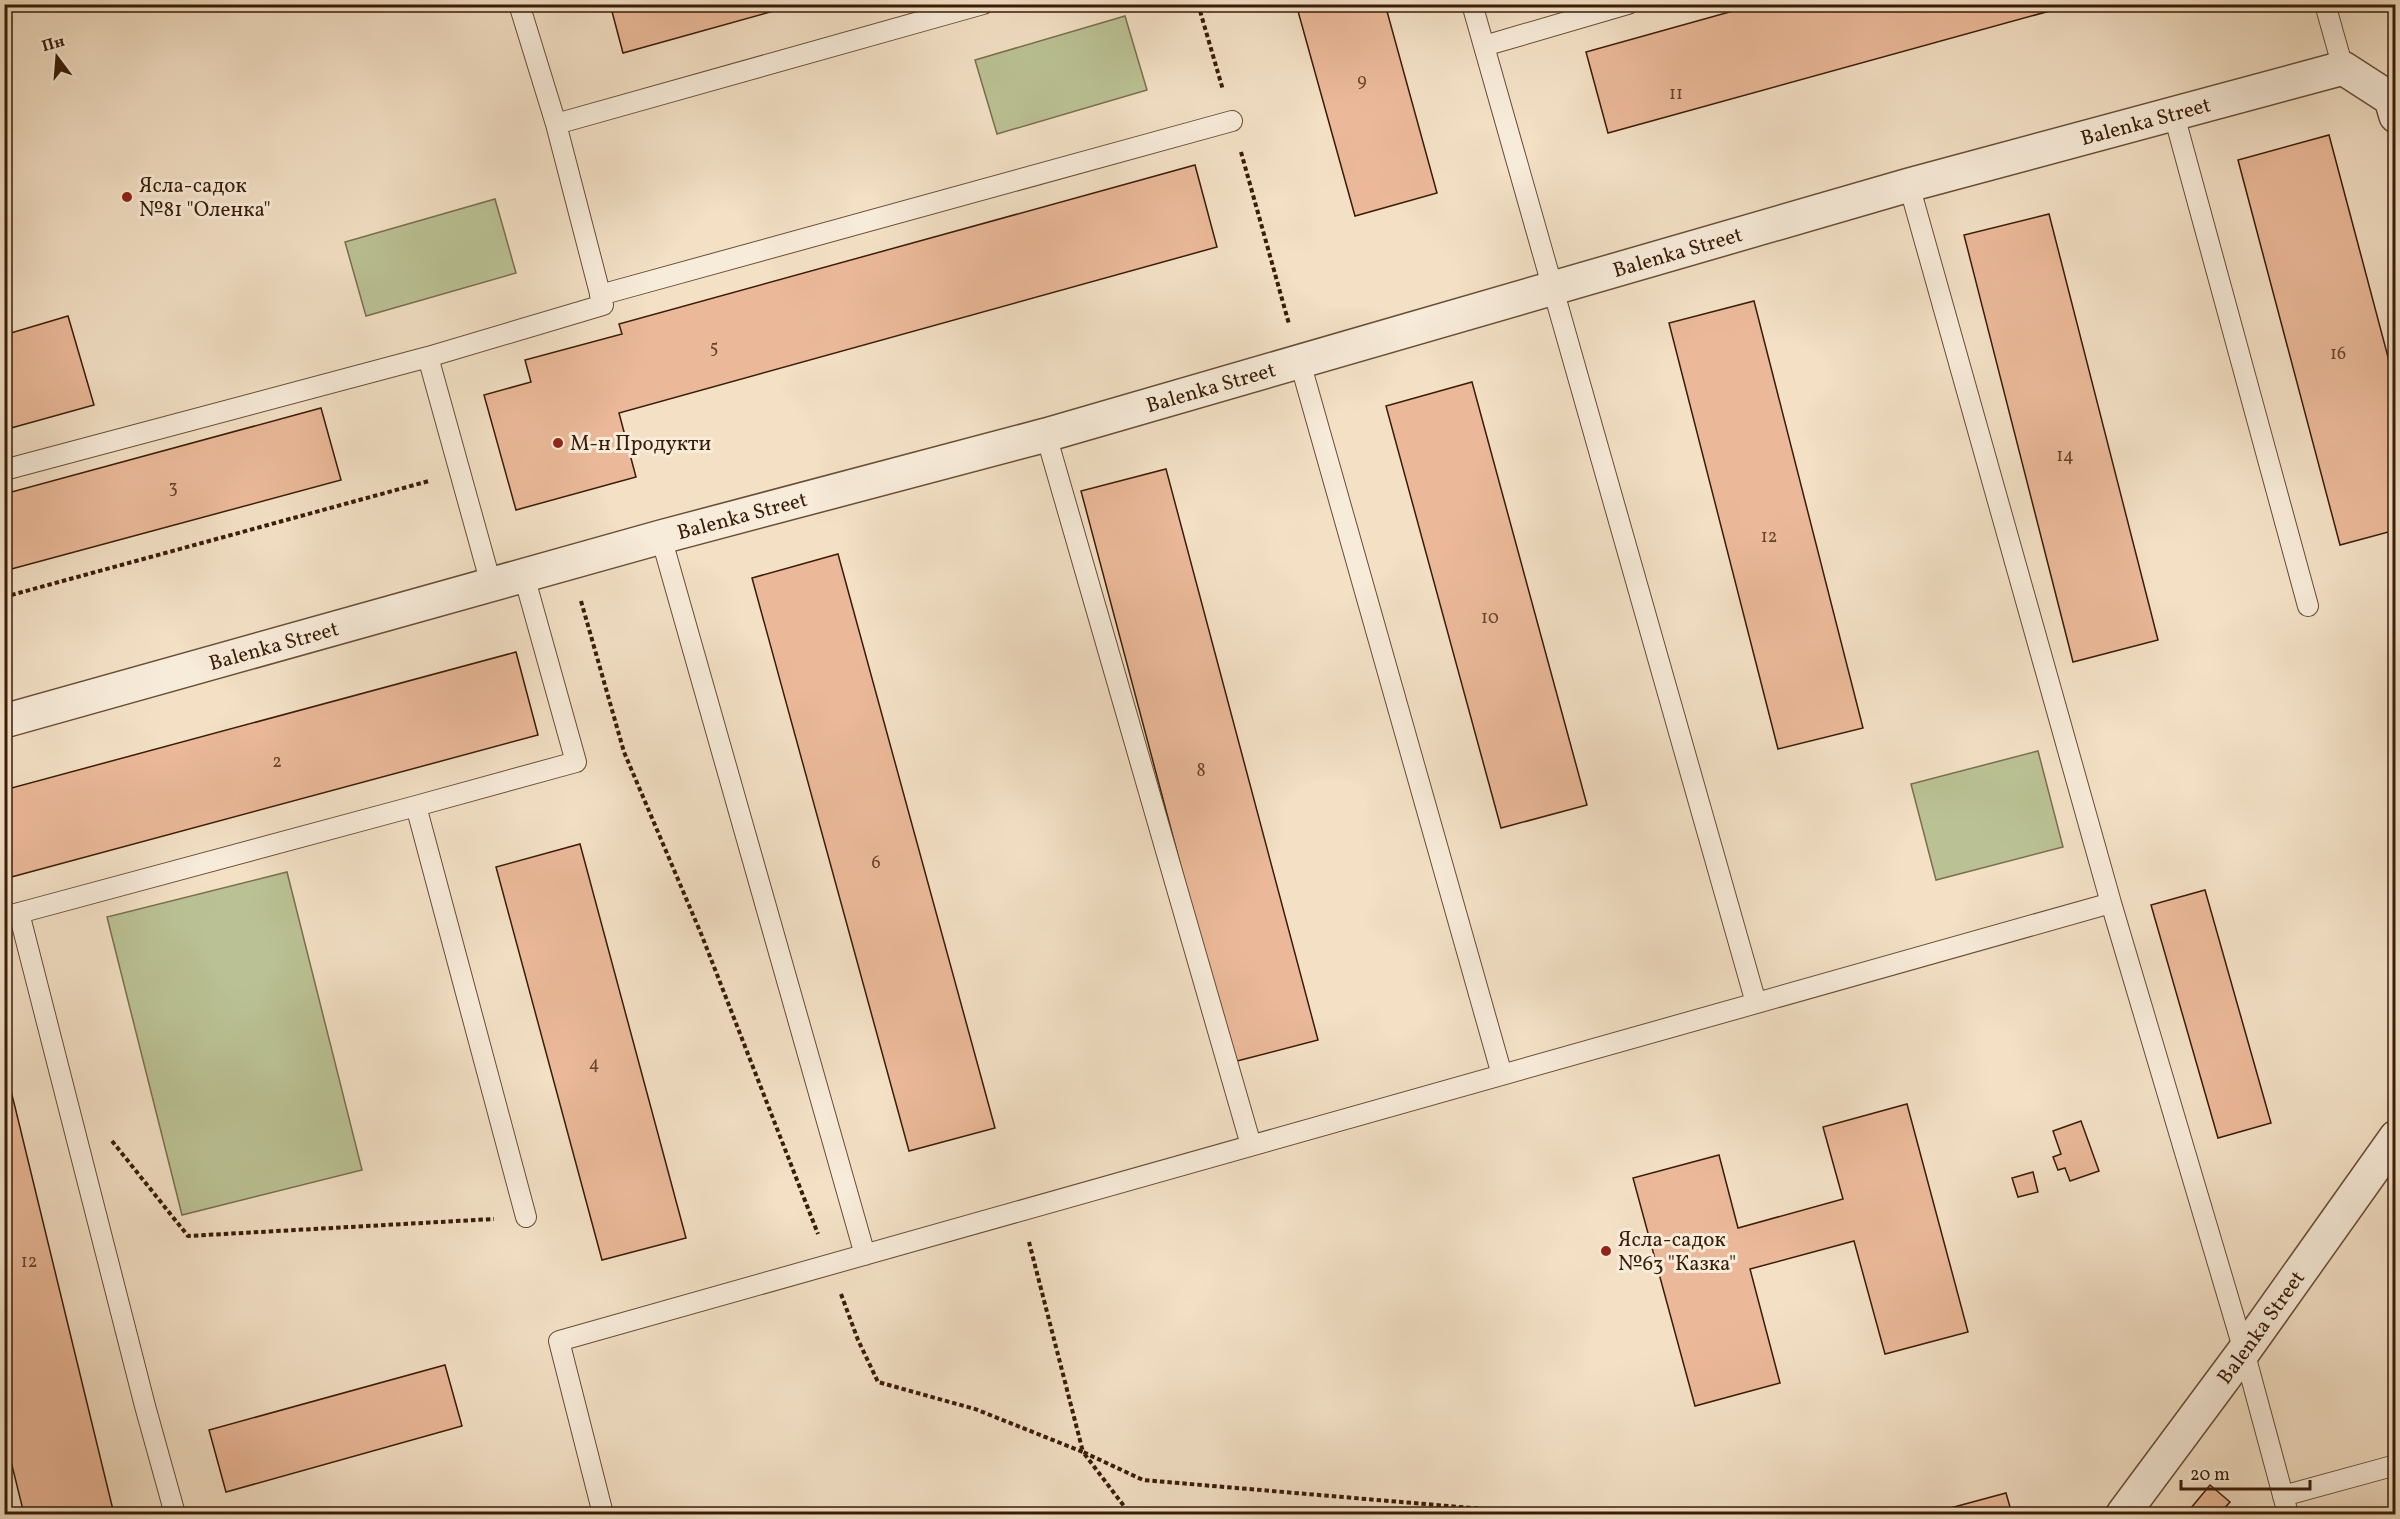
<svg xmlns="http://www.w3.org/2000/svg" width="2400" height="1519" viewBox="0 0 2400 1519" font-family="Vollkorn,serif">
	<rect width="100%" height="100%" fill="#f3e0c5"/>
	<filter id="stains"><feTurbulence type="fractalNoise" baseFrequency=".00333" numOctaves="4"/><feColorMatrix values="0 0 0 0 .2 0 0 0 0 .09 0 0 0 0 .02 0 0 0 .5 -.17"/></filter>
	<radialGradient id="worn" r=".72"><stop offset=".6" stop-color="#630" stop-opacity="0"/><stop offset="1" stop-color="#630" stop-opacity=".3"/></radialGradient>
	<!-- green -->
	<path fill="#bac295" stroke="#7a6f4e" stroke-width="1.5" d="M1125,16L1147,90L997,134L975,60Z
		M495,199L516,273L366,316L345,242Z
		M2038,751L2063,847L1936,880L1911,784Z
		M287,872L362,1170L182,1215L107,917Z"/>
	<!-- building -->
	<path fill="#ebb999" stroke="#391c07" stroke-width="1.5" d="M610,4H799L623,53Z
		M1296,4H1385L1437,193L1355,216Z
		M2075,4L1608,133L1586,52L1758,4Z
		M2329,135L2396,387V530L2340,545L2238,160Z
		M1195,165L1217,247L619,413L636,477L516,510L484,395L531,382L525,360L622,334L619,324Z
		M2049,214L2158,640L2073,662L1964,235Z
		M1754,301L1863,728L1778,749L1669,323Z
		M68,316L94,405L4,430V335Z
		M1472,382L1587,805L1501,828L1386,406Z
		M321,408L341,480L4,571V494Z
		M1166,469L1318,1040L1233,1062L1081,491Z
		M838,554L995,1128L909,1151L752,578Z
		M516,652L538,735L4,879V790Z
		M580,844L686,1238L602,1260L496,867Z
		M2205,890L2271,1123L2218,1138L2151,905Z
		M4,1063L16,1111L114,1514H24L4,1433Z
		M1907,1104L1968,1332L1885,1354L1854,1241L1750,1269L1780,1383L1695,1406L1633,1178L1719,1155L1738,1228L1843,1199L1823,1127Z
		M2081,1121L2099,1171L2070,1181L2065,1168L2058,1170L2053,1157L2061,1154L2053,1131Z
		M2033,1172L2038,1192L2018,1197L2012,1178Z
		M445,1365L462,1426L226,1492L209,1430Z
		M2210,1485L2230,1502L2219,1514H2186Z
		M2006,1493L2012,1514H1928Z"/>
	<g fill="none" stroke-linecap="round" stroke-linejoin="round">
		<!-- service casing -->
		<g stroke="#684d36" stroke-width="22">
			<path id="service" d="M1472,4L1756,1003
				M2325,4L2343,68
				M1484,46L1628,4
				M2174,115L2308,606
				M556,124L983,4
				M1909,185L2111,903
				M600,295L1232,121
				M1300,362L1502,1075
				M1046,435L1251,1145
				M4,470L428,357
				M661,537L865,1255
				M524,576L576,762L416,806L526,1217
				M491,584L428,357L603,305L556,124L519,4
				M19,913L145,1406L175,1514
				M4,917L416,806
				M2283,1496L2396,1465
				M603,1514L559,1341L2111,903L2244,1351L2288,1514"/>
		</g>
		<!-- minor casing -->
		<g stroke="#684d36" stroke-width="36">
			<g id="minor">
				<path id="s1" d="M4,721L661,537L1046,435L1909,185L2343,68L2391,99L2396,116"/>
				<path id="s2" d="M2123,1514L2244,1351L2396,1137"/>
			</g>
		</g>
		<!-- path -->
		<path stroke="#391c07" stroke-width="4" stroke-dasharray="4.5 3" stroke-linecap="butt" d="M1198,4L1223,90
			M1241,152L1289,324
			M4,597L429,481
			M581,601L624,752L702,936L818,1234
			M112,1141L188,1236L494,1219
			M1029,1242L1083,1452L1143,1480L1542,1514
			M841,1294L858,1340L878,1382L975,1409L1083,1452L1130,1514"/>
		<!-- service -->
		<use href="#service" stroke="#f7ebd9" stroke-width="20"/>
		<!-- minor -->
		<use href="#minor" stroke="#f7ebd9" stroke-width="33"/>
	</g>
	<!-- markers -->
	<g fill="#8f2418" stroke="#f7ebd9" stroke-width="2">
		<circle cx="127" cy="197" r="6"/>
		<circle cx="558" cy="443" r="6"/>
		<circle cx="1606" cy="1251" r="6"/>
	</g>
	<g text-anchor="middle" stroke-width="6" stroke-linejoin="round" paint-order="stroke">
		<!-- number labels -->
		<g font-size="18" fill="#66432c">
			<text x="1362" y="86">9</text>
			<text x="1676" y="99">11</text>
			<text x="714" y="353">5</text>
			<text x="2338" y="359">16</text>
			<text x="2065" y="461">14</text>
			<text x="173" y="493">3</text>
			<text x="1769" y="542">12</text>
			<text x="1490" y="623">10</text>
			<text x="277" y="767">2</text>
			<text x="1201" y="776">8</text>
			<text x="876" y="868">6</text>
			<text x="594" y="1069">4</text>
			<text x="29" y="1267">12</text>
		</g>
		<!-- street labels -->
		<g font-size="21" fill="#391c07" stroke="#f7ebd9">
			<text dy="7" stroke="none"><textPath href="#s1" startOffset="2224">Balenka Street</textPath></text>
			<text dy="7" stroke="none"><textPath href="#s1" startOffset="1738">Balenka Street</textPath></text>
			<text dy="7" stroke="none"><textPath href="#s1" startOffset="1252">Balenka Street</textPath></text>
			<text dy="7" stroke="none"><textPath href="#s1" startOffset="766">Balenka Street</textPath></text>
			<text dy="7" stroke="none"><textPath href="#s1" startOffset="280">Balenka Street</textPath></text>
			<text dy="7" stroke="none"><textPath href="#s2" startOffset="232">Balenka Street</textPath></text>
		</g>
		<!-- poi labels -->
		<g font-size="21" fill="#391c07" stroke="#f7ebd9" text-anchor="start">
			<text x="139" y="192">Ясла-садок<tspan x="139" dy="24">№81 "Оленка"</tspan></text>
			<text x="570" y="450">М-н Продукти</text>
			<text x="1618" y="1246">Ясла-садок<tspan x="1618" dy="24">№63 "Казка"</tspan></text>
		</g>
	</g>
	<!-- margin -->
	<rect width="2400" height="1519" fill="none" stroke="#f3e0c5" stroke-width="24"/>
	<rect x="6" y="6" width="2388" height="1507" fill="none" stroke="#391c07" stroke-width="3"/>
	<rect x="12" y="12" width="2376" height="1495" fill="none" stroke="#391c07" stroke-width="1.5"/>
	<!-- north arrow -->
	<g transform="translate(57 57) rotate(344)" stroke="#f7ebd9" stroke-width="4.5" paint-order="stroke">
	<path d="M0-4.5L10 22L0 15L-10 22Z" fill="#391c07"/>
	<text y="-9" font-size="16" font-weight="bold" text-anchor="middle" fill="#391c07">Пн</text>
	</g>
	<!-- scale -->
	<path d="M2181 1480v9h129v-9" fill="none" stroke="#391c07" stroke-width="3"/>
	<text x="2190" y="1480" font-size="18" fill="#391c07" stroke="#f7ebd9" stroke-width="4.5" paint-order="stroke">20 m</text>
	<rect width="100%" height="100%" filter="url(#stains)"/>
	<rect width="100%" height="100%" fill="url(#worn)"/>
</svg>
